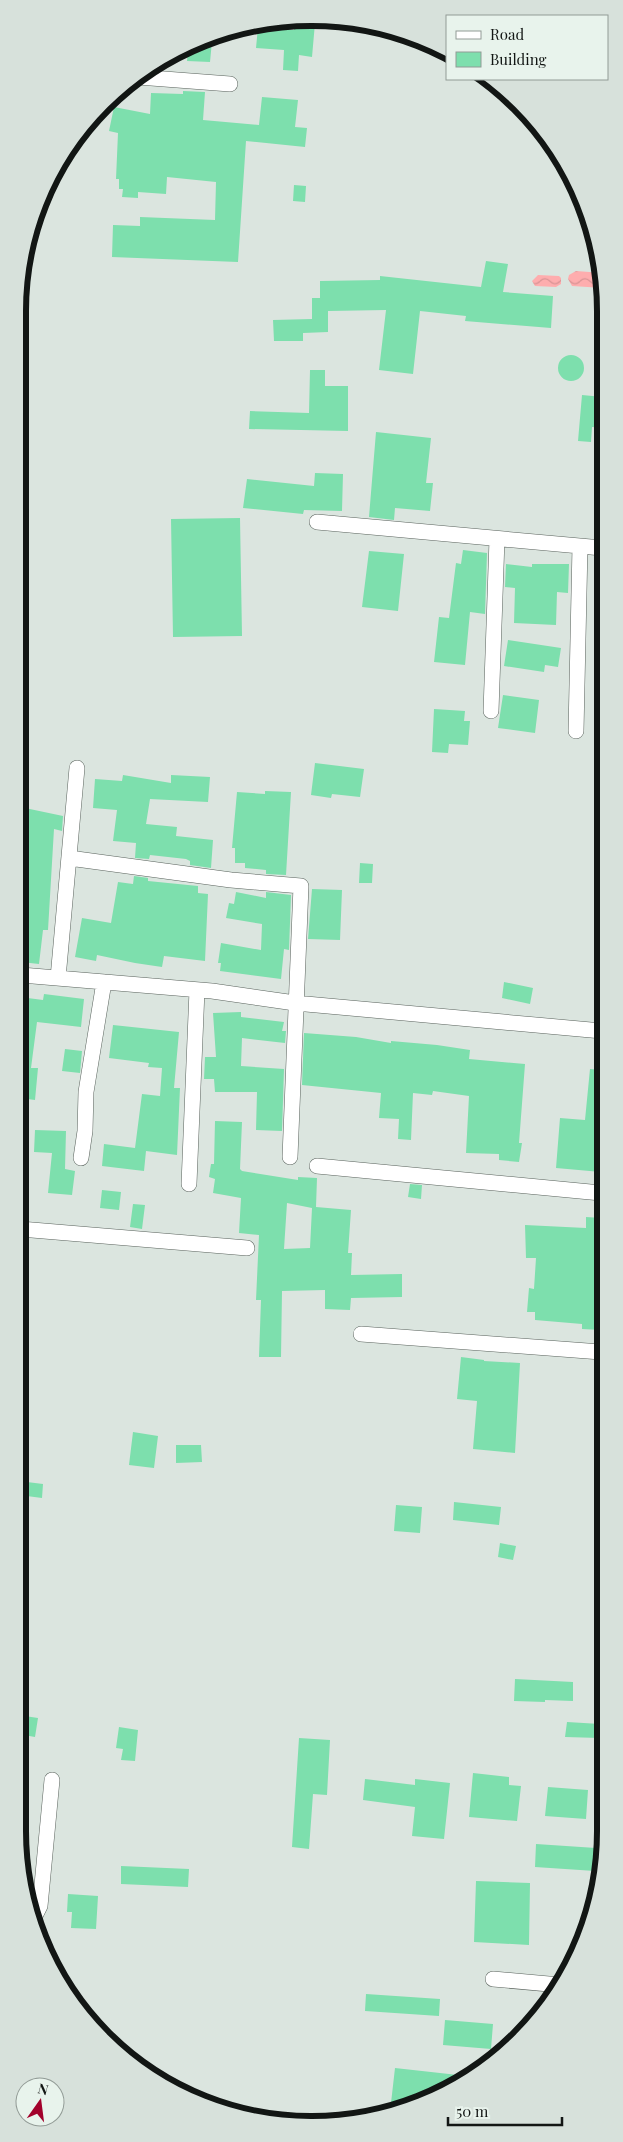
<svg xmlns="http://www.w3.org/2000/svg" width="623" height="2142" viewBox="0 0 623 2142" font-family="'Playfair Display',serif">
	<defs>
		<pattern id="water-waves" width="16" height="10" patternUnits="userSpaceOnUse" patternTransform="scale(1.25)"><rect width="16" height="10" fill="#feadae"/><path d="M0 5q4-4 8 0t8 0" fill="none" stroke="#d99495"/></pattern>
	</defs>
	<rect width="100%" height="100%" fill="#dbe5df"/>
	<!-- water -->
	<path fill="url(#water-waves)" d="M576,271L603,273V288L572,286L568,279L569,275Z
		M538,275L559,276L561,278V284L556,287L535,286L532,281Z
		M18,1592L25,1593L19,1629H18Z"/>
	<!-- building -->
	<path fill="#7ddfad" fill-rule="evenodd" d="M294,23H315L312,57L299,55L298,71L283,70L284,50L256,48L258,27L294,30Z
		M212,41L210,62L187,61L188,51Z
		M183,91L205,92L203,120L259,125L262,97L298,100L295,127L307,128L305,147L246,141L238,262L112,257L113,225L140,226V217L215,220L216,182L167,177L166,194L138,192V198L122,197L123,189H119V179H116L118,133L109,131L114,107L150,114L151,93L183,94Z
		M294,185L306,186L305,202L293,201Z
		M486,261L508,264L503,292L553,296L551,328L465,321L466,316L420,311L413,374L379,370L386,310L328,311V332L303,333V341H274L273,320L312,319V298H320V281L380,280V276L481,287Z
		M558 368a13 13 0 1 1 26 0a13 13 0 1 1-26 0Z
		M310,370H325V386H348V431L249,429L250,411L309,413Z
		M582,395L603,397V428L592,427L591,442L578,441Z
		M376,432L431,438L426,483H433L430,511L395,508L394,520L369,517Z
		M315,473L343,474L342,511L304,510L303,514L243,508L247,479L314,486Z
		M240,518L242,636L173,637L171,519Z
		M463,550L487,553L485,614L470,612L465,665L434,662L439,617L449,618L456,563L461,564Z
		M369,551L404,554L398,611L362,607Z
		M506,564L532,567V564H569L568,593L557,592L556,625L514,623L515,588L505,587Z
		M508,640L561,648L558,667L545,665L544,672L504,666Z
		M503,695L539,700L535,733L498,728Z
		M434,709L465,711L464,721H470L468,745L449,744L448,753L432,752Z
		M315,763L364,769L360,797L332,794L331,798L311,795Z
		M123,775L171,783V775L210,777L208,802L150,799L146,824L177,827L176,836L213,840L211,868L190,865V861L186,859L150,855L149,859L135,858L136,843L113,841L117,810L93,808L95,779L122,781Z
		M265,791L291,792L286,875L266,874V870L245,868V863H235V848H232L237,792L265,794Z
		M25,808L63,816L62,831L54,829L48,930H43L39,964L21,962L24,894L21,893V824Z
		M360,863L373,864L372,883H359Z
		M134,876L148,878V881L198,886V893L208,894L205,961L164,956L162,967L135,963L97,955L96,961L75,957L82,918L111,923L118,882L133,884Z
		M312,889L342,890L340,940L308,939Z
		M236,892L266,898V892L291,895L289,950L284,949L281,979L220,971L221,963H218L221,943L261,950L262,924L226,918L229,903L234,904Z
		M504,982L533,988L530,1004L502,998Z
		M44,994L84,999L81,1027L37,1022L31,1068H38L35,1100L20,1098V997L43,1000Z
		M241,1012V1017L284,1022L282,1031H286L285,1043L242,1038L241,1066L284,1069L282,1131L256,1130L257,1092H215L214,1079H204L205,1057H216L213,1013Z
		M113,1025L179,1032L174,1088H180L177,1155L146,1151L144,1171L102,1166L104,1144L135,1148L142,1094L160,1096L162,1068L148,1067L149,1063L109,1058Z
		M304,1033L356,1037L391,1043V1041L437,1045L470,1050L469,1059L525,1064L519,1143H522L519,1162L499,1160V1154L466,1153L469,1096L433,1091L432,1095L413,1093L411,1140L398,1139L399,1119L379,1118L381,1093L302,1085Z
		M65,1049L82,1051L80,1073L62,1071Z
		M590,1069L601,1070V1172L556,1168L560,1118L585,1120Z
		M215,1121L242,1122L240,1169L242,1171L298,1180V1177L317,1178L316,1207L351,1210L348,1253H352L351,1275L402,1274V1297L351,1298L350,1310L325,1309V1290L282,1291L281,1357H259L261,1300H256L259,1235L239,1233L241,1198L213,1193L215,1179L209,1177L211,1164H214ZM287,1203L312,1208L310,1248L284,1249Z
		M35,1130L66,1131L65,1169L75,1171L72,1195L48,1193L52,1153L34,1152Z
		M410,1184L422,1185L421,1199L408,1197Z
		M102,1190L121,1192L119,1210L100,1208Z
		M133,1204L145,1205L142,1229L130,1227Z
		M586,1217L601,1218V1330L582,1329V1324L535,1320V1312H527L529,1288L534,1289L536,1258H526L525,1225L586,1228Z
		M461,1357L484,1360V1361L520,1363L515,1453L473,1449L477,1401L457,1399Z
		M133,1432L158,1436L154,1468L129,1465Z
		M176,1445H201L202,1462L176,1463Z
		M19,1481L43,1484L42,1498L19,1495Z
		M454,1502L501,1507L499,1525L453,1520Z
		M396,1505L422,1507L420,1533L394,1531Z
		M500,1543L516,1546L513,1560L498,1557Z
		M515,1679L573,1682V1701L545,1700V1702L514,1701Z
		M18,1715L38,1718L35,1737L18,1734Z
		M567,1722L600,1724V1738L565,1737Z
		M119,1727L138,1730L135,1761L121,1760L123,1749L116,1748Z
		M299,1738L330,1740L327,1795L313,1794L309,1849L292,1847Z
		M473,1773L509,1777V1785L521,1786L517,1821L469,1817Z
		M365,1779L415,1785V1779L450,1783L444,1839L412,1836L415,1807L363,1800Z
		M548,1787L588,1790L586,1819L545,1816Z
		M536,1844L596,1848L595,1871L535,1867Z
		M121,1866L189,1869L188,1887L121,1884Z
		M476,1881L530,1883L529,1945L474,1942Z
		M68,1894L98,1896L96,1929L71,1928L72,1912H67Z
		M366,1994L440,1999L439,2016L365,2011Z
		M445,2020L493,2024L491,2049L443,2045Z
		M395,2068L467,2076L408,2105L391,2103Z"/>
	<g fill="none" stroke-linecap="round" stroke-linejoin="round">
		<!-- minor casing -->
		<g stroke="#59625c" stroke-width="16">
			<path id="minor" d="M138,77L230,84
				M317,522L602,548
				M491,711L497,539
				M576,731L580,546
				M69,858L231,880L301,886L290,1157
				M21,975L212,991L295,1003L602,1031
				M58,978L77,768
				M81,1158L85,1131L86,1092L104,982
				M317,1166L601,1193
				M189,1184L197,990
				M20,1229L247,1248
				M361,1334L601,1352
				M35,1916L40,1906L52,1780
				M493,1979L560,1985"/>
		</g>
		<!-- minor -->
		<use href="#minor" stroke="#fff" stroke-width="15"/>
	</g>
	<!-- crop -->
	<path d="M0 0H623V2142H0ZM311 26H312A285 285 0 0 1 597 311V1831A285 285 0 0 1 312 2116H311A285 285 0 0 1 26 1831V311A285 285 0 0 1 311 26Z" fill="#d7e1db" fill-rule="evenodd"/>
	<path fill="none" stroke="#121614" stroke-width="6" d="M311 26H312A285 285 0 0 1 597 311V1831A285 285 0 0 1 312 2116H311A285 285 0 0 1 26 1831V311A285 285 0 0 1 311 26Z"/>
	<!-- legend -->
	<rect x="446" y="15" width="162" height="65" fill="#e8f3ec" stroke="#929b96"/>
	<rect x="456" y="31" width="25" height="8" fill="#ffffff" stroke="#929b96"/>
	<text x="490" y="40" font-size="15" fill="#121614">Road</text>
	<rect x="456" y="52" width="25" height="15" fill="#7ddfad" stroke="#929b96"/>
	<text x="490" y="65" font-size="15" fill="#121614">Building</text>
	<!-- north arrow -->
	<g transform="translate(40 2102) rotate(14)"><circle r="24" fill="#e8f3ec" stroke="#929b96"/>
	<path d="M0-4L9 19L0 12L-9 19Z" fill="#a2012b"/>
	<text y="-8" font-size="14" font-weight="bold" text-anchor="middle" fill="#121614">N</text>
	</g>
	<!-- scale -->
	<path d="M448 2117v8h114v-8" fill="none" stroke="#121614" stroke-width="2.5"/>
	<text x="456" y="2117" font-size="15" fill="#121614" stroke="#e8f3ec" stroke-width="4" paint-order="stroke">50 m</text>
</svg>
